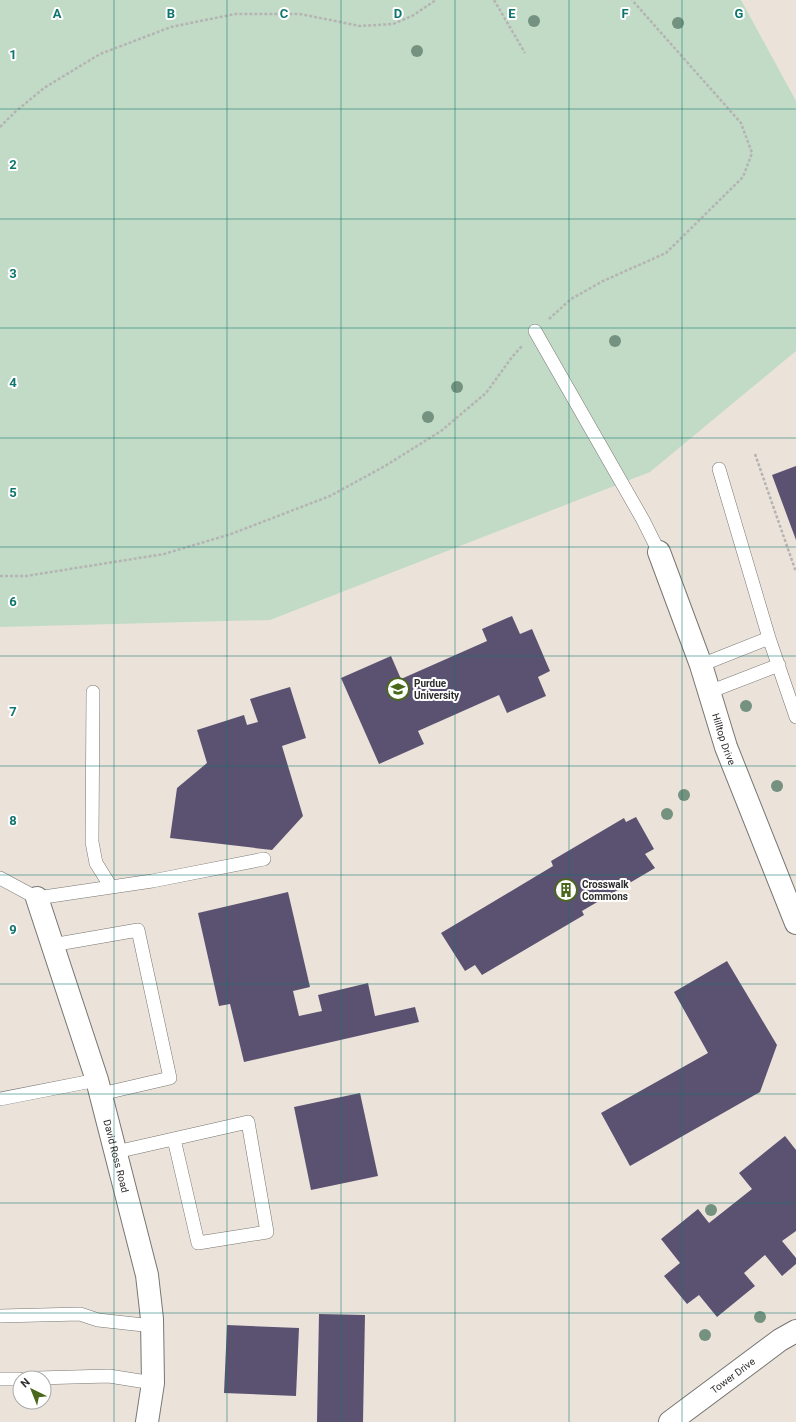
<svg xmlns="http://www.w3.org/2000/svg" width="796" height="1422" viewBox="0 0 796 1422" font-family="Roboto,sans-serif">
	<rect width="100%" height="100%" fill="#f3f0ee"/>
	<!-- built -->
	<path fill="#ebe3da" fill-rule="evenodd" d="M0,0H796V1422H0ZM20,1378H44V1402H20Z"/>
	<!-- green -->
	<path fill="#c1dbc7" d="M0,0H741L796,101V351L650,472L270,620L0,627Z"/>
	<!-- building -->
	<path fill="#5b5272" d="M796,466V540L772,475Z
		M512,616L520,634L532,629L550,671L538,677L546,696L507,713L499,695L418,731L424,744L379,764L341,678L391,656L401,679L487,641L482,629Z
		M290,687L306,738L282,746L303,816L272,850L170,838L177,788L207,763L197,730L244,715L247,725L258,722L250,699Z
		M636,817L654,849L645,854L655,868L582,911L584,915L482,975L475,965L465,971L441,933L553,866L551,861L624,818L626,822Z
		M288,892L310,987L293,991L299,1016L322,1011L318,995L368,983L375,1016L415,1007L419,1022L244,1062L230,1004L219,1006L198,913Z
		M727,961L777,1045L760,1092L630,1166L601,1113L708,1053L674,992Z
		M360,1093L378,1176L311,1190L294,1107Z
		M785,1136L796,1150V1231L782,1241L796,1258V1264L782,1276L765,1255L744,1273L755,1286L717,1317L699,1295L687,1304L664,1276L680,1263L661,1239L698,1209L709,1223L752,1189L739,1173Z
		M319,1314L365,1315L363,1422H317Z
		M227,1325L299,1328L296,1396L224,1393Z"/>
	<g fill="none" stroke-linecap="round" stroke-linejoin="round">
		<!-- service casing -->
		<g stroke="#787673" stroke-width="14">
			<path id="service" d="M535,331L643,520L659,552
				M719,469L769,638L796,717
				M701,665L769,638
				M93,692L92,842L96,863L111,887
				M709,692L779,665
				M0,878L37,898L152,881L264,859
				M52,945L138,930L170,1078L101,1094
				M0,1099L97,1080
				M116,1152L248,1122L267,1232L198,1243L174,1139
				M0,1316L80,1314L98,1320L153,1326
				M37,1378L109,1376L153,1383
				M0,1379H20"/>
		</g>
		<!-- minor casing -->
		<g stroke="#787673" stroke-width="24">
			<g id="minor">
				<path id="s1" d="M659,552L701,665L726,747L796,923"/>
				<path id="s2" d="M37,898L97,1080L147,1275L152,1319L153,1383L147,1422"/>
				<path id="s3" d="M670,1422L780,1340L796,1331"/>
			</g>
		</g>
		<!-- path -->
		<path stroke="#b6b4b2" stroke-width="2.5" stroke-dasharray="3 2" stroke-linecap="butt" d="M494,0L525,53
			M0,127L15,112L44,88L100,54L171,27L235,14H300L360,26L393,24L412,16L436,0
			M549,319L571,299L603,281L666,253L743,177L752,153L741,123L632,0
			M755,454L796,572
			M0,576H26L164,554L231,534L330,496L385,466L441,431L486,393L512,357L523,345"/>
		<!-- service -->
		<use href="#service" stroke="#fff" stroke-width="13"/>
		<!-- minor -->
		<use href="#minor" stroke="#fff" stroke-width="22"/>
	</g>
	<!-- trees -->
	<g fill="#74927f">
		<circle cx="534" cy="21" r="6"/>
		<circle cx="678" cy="23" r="6"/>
		<circle cx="417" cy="51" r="6"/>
		<circle cx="615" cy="341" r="6"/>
		<circle cx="457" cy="387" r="6"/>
		<circle cx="428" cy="417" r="6"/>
		<circle cx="746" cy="706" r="6"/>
		<circle cx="777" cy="786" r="6"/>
		<circle cx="684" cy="795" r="6"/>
		<circle cx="667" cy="814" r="6"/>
		<circle cx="711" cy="1210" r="6"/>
		<circle cx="760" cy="1317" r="6"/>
		<circle cx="705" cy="1335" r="6"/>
	</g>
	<!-- grid -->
	<path fill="none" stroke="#0f766e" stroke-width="1" stroke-opacity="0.55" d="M114,0V1422M227,0V1422M341,0V1422M455,0V1422M569,0V1422M682,0V1422M0,109H796M0,219H796M0,328H796M0,438H796M0,547H796M0,656H796M0,766H796M0,875H796M0,984H796M0,1094H796M0,1203H796M0,1313H796"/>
	<!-- icons -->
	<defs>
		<g id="university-ring" transform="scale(1.15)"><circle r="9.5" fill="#fff" stroke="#4a681c" stroke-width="1.5"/><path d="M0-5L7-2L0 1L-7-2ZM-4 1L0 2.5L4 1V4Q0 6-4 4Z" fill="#4a681c"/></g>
		<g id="building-ring" transform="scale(1.15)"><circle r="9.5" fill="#fff" stroke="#4a681c" stroke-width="1.5"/><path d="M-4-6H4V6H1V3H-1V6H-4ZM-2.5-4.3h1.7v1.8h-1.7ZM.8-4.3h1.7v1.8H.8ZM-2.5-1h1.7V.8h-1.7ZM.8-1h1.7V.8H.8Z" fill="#4a681c"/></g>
	</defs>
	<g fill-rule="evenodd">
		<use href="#university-ring" x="398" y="689"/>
		<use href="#building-ring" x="566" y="890"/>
	</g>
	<g text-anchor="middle" stroke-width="4" stroke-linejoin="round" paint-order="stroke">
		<!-- poi labels -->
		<g font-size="10" font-weight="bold" fill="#2e2d2c" stroke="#fff" text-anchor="start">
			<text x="414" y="687">Purdue<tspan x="414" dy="12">University</tspan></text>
			<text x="582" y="888">Crosswalk<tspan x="582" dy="12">Commons</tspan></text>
		</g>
		<!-- street labels -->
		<g font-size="10" fill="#2e2d2c" stroke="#fff">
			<text dy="4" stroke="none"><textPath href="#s1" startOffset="198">Hilltop Drive</textPath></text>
			<text dy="4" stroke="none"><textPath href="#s2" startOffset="270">David Ross Road</textPath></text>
			<text dy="4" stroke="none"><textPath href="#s3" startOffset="78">Tower Drive</textPath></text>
		</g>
	</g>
	<g font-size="13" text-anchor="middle" font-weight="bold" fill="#0f766e" stroke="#fff" stroke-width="4" stroke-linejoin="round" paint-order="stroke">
		<text x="57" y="18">A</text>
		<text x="171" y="18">B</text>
		<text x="284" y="18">C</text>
		<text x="398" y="18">D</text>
		<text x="512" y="18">E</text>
		<text x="625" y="18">F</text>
		<text x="739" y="18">G</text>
		<text x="13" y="59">1</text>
		<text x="13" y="169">2</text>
		<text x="13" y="278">3</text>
		<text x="13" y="387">4</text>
		<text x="13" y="497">5</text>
		<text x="13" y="606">6</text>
		<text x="13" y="716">7</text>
		<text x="13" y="825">8</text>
		<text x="13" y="934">9</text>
	</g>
	<!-- north arrow -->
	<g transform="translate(32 1390) rotate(317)"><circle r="19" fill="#ffffff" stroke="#ababab"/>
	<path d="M0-3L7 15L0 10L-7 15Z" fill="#4a681c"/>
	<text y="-6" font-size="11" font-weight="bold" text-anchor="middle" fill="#2e2d2c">N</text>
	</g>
</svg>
